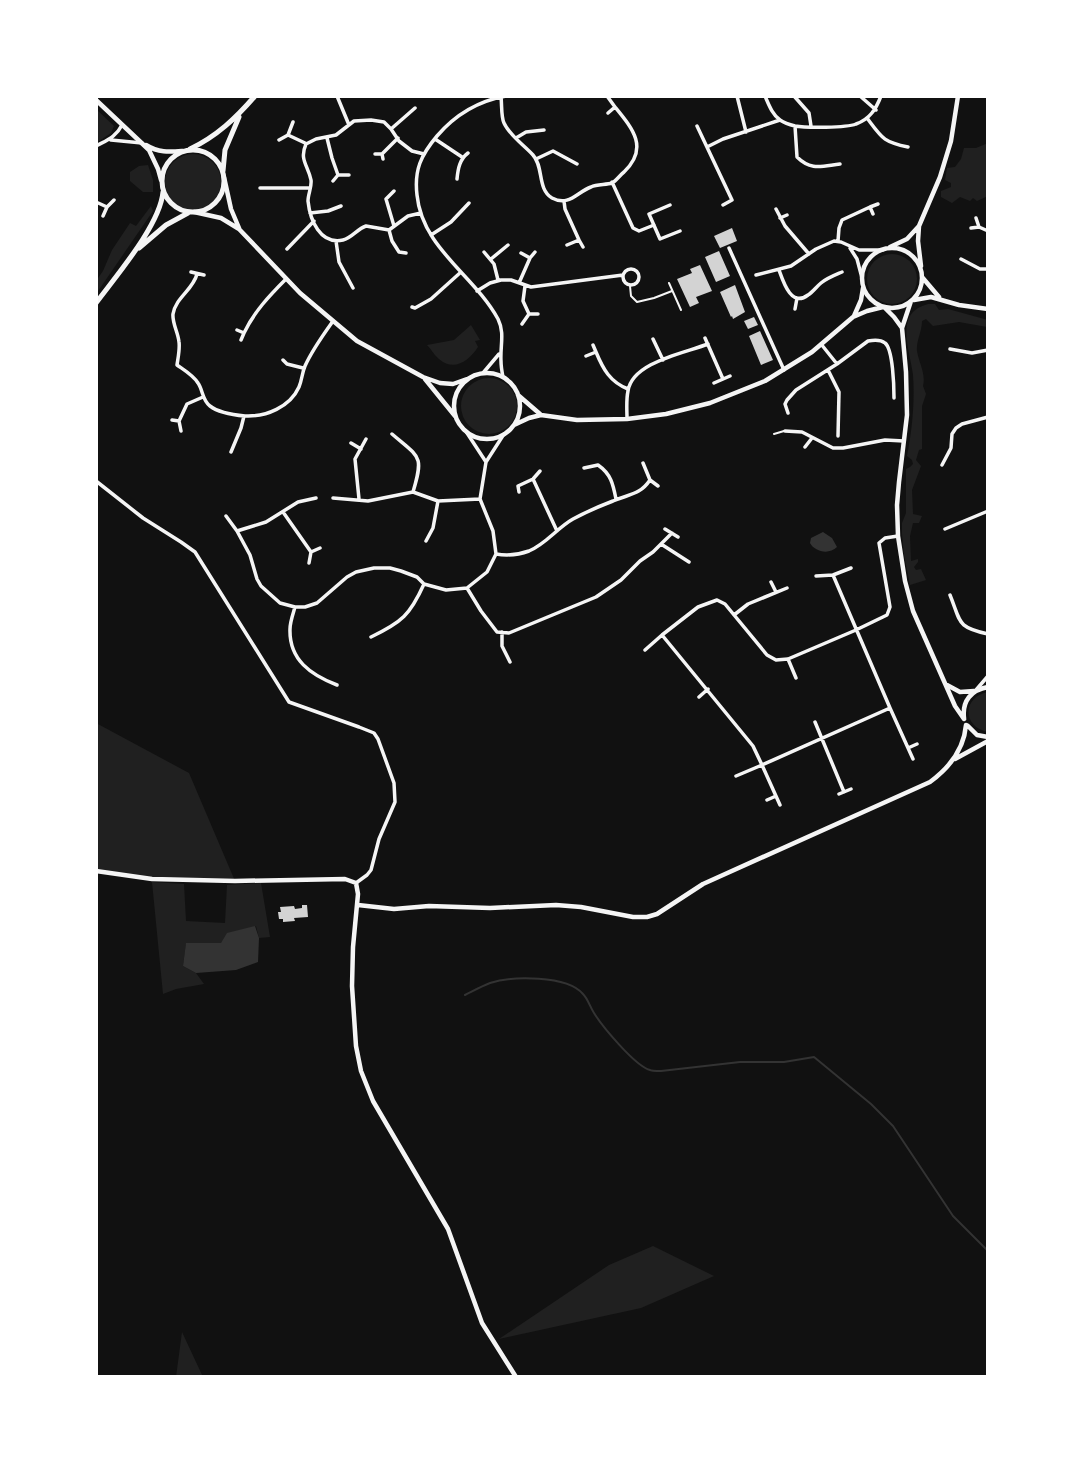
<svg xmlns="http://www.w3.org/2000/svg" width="1084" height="1473" viewBox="0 0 1084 1473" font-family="'Archivo Narrow',sans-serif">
	<rect width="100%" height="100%" fill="#111"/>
	<!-- green -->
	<path fill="#202020" d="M96,109L114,126L111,133L96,143Z
		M988,143V196L977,201L973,198L970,201L960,197L952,203L941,197V191L951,187V183L945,180L947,168L955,167L961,159L964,148H976Z
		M165 182a28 28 0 1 1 56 0a28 28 0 1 1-56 0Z
		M148,165L153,180V192H143L130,181V172L139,166Z
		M151,206L153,211L96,294V281L103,271L112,250L130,223L136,226Z
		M867 279a25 25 0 1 1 50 0a25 25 0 1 1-50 0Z
		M928,304H935L939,310L948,309L988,320L987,327L959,322L933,326L926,319L922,321C922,332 916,341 917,351C919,363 926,374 923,386L926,394L922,406V449L919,450L916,460L921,466L912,490L913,514L922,516L919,523H913L910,536L911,561L918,559V562L914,567L916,570L921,569L926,580L910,585L904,555L902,534V523L906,513V469L910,467L913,464L912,460L907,456C912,430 915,402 913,375C911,358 903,337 908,321C911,311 918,307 928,304Z
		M471,325L480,340L475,341L478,347C469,361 454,372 439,359C434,355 431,349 427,345L454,340Z
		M461 406a28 28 0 1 1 56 0a28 28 0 1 1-56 0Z
		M988,692V732C962,727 962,697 988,692Z
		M96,723L189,773L235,881L152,879L96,871Z
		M152,882L184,884L186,921L225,923L227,885L261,883L270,937L259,938L256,926L221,943L186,944L183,966L196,973L204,984L176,989L163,994Z
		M653,1246L714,1276L641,1308L499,1339L609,1265Z
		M182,1332L203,1377H176Z"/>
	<!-- water -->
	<path fill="#333" d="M823,532L832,538L837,547C829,555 815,552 810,543L811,538Z
		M255,926L259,938L258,962L236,970L196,973L183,966L186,943H221L227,933Z"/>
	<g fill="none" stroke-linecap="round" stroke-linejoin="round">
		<!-- stream -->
		<path stroke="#333" stroke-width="2" d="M465,995C473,991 482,986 490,983C512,976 567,975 583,994C588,999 590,1007 594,1013C602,1026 635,1066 650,1070C651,1071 659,1071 661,1071L740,1062H784L814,1057L871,1104L893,1126L953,1216L988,1251"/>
	</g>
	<!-- building -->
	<path fill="#d3d3d3" d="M732,228L737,241L720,248L714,236Z
		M719,251L730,276L716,282L705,257Z
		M700,265L712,291L696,297L699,303L690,307L677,279L692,273L690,269Z
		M735,285L745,312L733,319L732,316L731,317L720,292Z
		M754,317L758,325L748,329L744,321Z
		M760,331L773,360L761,365L749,336Z
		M302,905H307L308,917L294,918L295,921L283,922V919H279L278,912H281L280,907L294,906L295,909L302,908Z"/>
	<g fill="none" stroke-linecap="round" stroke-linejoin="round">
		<!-- service -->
		<path stroke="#f5f5f5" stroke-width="2" d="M669,283L681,310
			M630,286L631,296L637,302L654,298L672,291
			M774,434L784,431"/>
		<!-- minor -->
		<path stroke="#f5f5f5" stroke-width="3.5" d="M337,96L349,125
			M607,96L615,107
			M737,96L746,132
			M765,96C769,105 772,114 780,120C783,122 791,125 795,126C806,128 846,128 856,124C870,119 876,109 881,96
			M794,96L809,113L811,126
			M860,96L876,110
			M501,97C502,105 501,117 504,123C510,136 524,145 533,155C544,167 537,189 552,198C569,207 577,192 591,187C597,184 606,185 612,183C616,181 620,175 624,172C649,148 633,129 615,107L608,113
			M867,118C882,138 883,142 908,147
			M697,126L732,200L723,205
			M795,126L797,157C811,171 822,166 840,164
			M391,129L415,108
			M288,135L305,143
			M327,138L332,158L338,175
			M516,138L526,132L544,130
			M435,139L462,157
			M111,140L142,143
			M279,140L288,135L293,122
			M96,146C107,140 116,137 122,125
			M707,147L723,139L780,120
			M375,154H382L383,159
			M382,154L398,138
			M536,159L553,151L577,164
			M457,179C458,168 460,159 468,153
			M333,181L338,175H349
			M612,182L633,228L639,231L654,225
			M260,188H310
			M564,201L565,209L579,240
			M96,202L107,207
			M670,205L649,214L660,239L680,231
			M776,209L785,226L809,254
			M310,213L328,211L341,206
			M421,213L408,216L389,230L366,226C357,229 352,238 343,240C320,245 310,220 308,201C308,194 312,187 311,180C308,165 299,160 306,144L316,139L336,135L354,121L371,120L384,122L391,129L399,141L412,151L424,154
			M873,214L870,207L878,204
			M103,216L107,207L114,200
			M780,218L787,215
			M394,226L386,199L394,191
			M979,227L988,231
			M971,228L979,227L976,218
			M389,230L392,241L399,252L406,253
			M431,235L451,222L469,203
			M336,241L339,262L353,288
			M838,241L839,228L842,220L870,207
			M567,245L579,240L583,247
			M729,248L784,370
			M850,248L857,259L862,278
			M287,249L314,221
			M484,252L494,264L498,280
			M521,253L530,258L535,252
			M491,259L508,245
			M961,259L980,269H988
			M623 277a8 8 0 1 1 16 0a8 8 0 1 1-16 0Z
			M779,270C783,281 791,308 808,295C813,292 816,287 821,283C827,278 835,275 842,272
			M191,272L204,275
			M197,274C193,290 176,297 173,314C172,323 178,332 179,342C180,349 178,358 177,365C184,370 193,375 198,383C203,390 202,400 210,406C219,413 234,415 245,416C266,417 290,407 299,387C302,380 302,373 305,366C312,350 323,335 333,321
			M756,275L791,266L816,249L834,241L841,242L859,250H883
			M519,283L530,258
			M525,286L523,301L529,314
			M477,291L490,283L501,280H511L531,287L623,275
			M412,307L415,308L431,299L461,272
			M795,309L797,298
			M522,324L529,314H538
			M237,330L244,333L241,340
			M244,333C254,312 269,296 286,279
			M705,338L723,379
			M653,339L663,360
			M950,349L972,353L988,350
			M596,352C603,369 610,382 628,389
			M586,356L596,352L593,345
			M283,360L287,364L303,368
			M837,364L868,341C873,340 880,339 885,343C893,349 894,387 894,398
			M828,370L839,392L838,436
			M483,373L499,354
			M503,377C502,372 501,366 501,361C500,346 505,333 498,319C474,275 422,248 417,195C414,170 421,155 437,136C455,115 478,101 506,96
			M714,383L730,376
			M788,413L785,404L787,400L796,390L837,364L821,344
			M627,419C627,410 626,400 628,391C632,362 685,353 708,344
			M172,420L179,421L181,431
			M179,421L187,404L203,397
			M785,431L802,432L833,448H843L885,440L904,441
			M467,433L486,462
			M392,434C420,458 424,455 413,492
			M351,443L361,449
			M805,447L812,438
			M231,452L241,428L244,416
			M643,463L650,480L658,486
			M942,465L951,448L952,434L956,428L962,424L988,417
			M584,468L598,465C611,474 613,484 616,499
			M533,479L557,531
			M96,481L143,518L181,542L195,552L289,702L359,727L374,733L378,739L394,783L395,802L379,839L371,870L367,875L356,883
			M519,492L518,486L533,479L540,471
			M333,498L368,501L413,492L438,501L480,499
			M359,499L355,459L366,439
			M283,512L311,552
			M226,516L237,531L266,522L298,502L316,498
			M665,529L678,537
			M945,529L988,511
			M237,531L250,555L257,579L261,586L280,603L295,607H305L317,603L347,577L356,572L374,568H390L401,571L417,577L424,584L446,590L467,588L487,572L496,554L493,531L480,499L486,462L504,434
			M426,541L433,528L438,501
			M661,544L689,562
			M496,554C508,556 518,555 529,551C546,544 557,528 573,519C586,512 600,506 613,501C629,494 640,495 650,480
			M309,563L311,552L320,548
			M833,575L890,708L762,765L753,746L662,635L698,607L717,600L725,604L767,655L776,660L788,659L856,630L887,615L890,607L879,543L885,538L898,536
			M816,576L833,575L851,568
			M771,582L776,592
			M467,588L481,611L497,632L509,633L596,597L621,580L640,561L653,552L672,533
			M950,595C961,622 956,627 988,634
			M295,607C293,614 290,622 290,629C289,660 311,675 337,685
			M734,615L748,604L787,588
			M502,632V646L510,662
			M371,637C402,622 410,615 424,584
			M645,650L662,635
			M788,659L796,678
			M976,690L988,676
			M699,697L708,689
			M890,708L913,759
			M815,722L844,792
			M908,748L917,744
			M736,776L762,765L780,805
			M839,794L851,789
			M767,800L776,796"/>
		<!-- tertiary -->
		<path stroke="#f5f5f5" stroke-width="4.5" d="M96,100L149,150L158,169L161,180
			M146,145C159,153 169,152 183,151
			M224,177L231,209L239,228
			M194,212L221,218L239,229L300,293L357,341L423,377L440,383L453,384L467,379
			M890,247L907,239L919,226
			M862 278a30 30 0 1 1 60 0a30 30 0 1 1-60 0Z
			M921,266L918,241L919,226L940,177L951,141L958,96
			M922,277L939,297
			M914,300L931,297L959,305L988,309
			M911,301L902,328L906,372L907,415L899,482L897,505L898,536L905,581L913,611L955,706L964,719
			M885,308L894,317L902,328
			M854,316L861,300L863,288
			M454 406a33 33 0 1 1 66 0a33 33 0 1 1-66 0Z
			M425,379L455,416
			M518,395L540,414
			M514,425L529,418L541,415L577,420L627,419L666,414L710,403L765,381L812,352L853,317L867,311L883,307
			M947,685L960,692L974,691
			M964,718C962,701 971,690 988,687
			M968,726L977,735L988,737
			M955,759L988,741
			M96,871L152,879L235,881L345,879L356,883L358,894L353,947L352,986L356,1046L361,1071L373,1101L448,1229L482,1323L516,1377
			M358,905L394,909L429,906L490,908L556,905L581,907L633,917H647L657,914L703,884L930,782C949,768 964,749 966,725"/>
		<!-- primary -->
		<path stroke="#f5f5f5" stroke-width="5" d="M190,149C217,136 236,118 255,96
			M162 181a31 31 0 1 1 62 0a31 31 0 1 1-62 0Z
			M223,171L225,150L239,117
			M139,248L166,225L188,213
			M96,303C116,276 160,225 163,192"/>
	</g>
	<!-- border -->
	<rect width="1084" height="1473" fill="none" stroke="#ffffff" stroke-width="196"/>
</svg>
